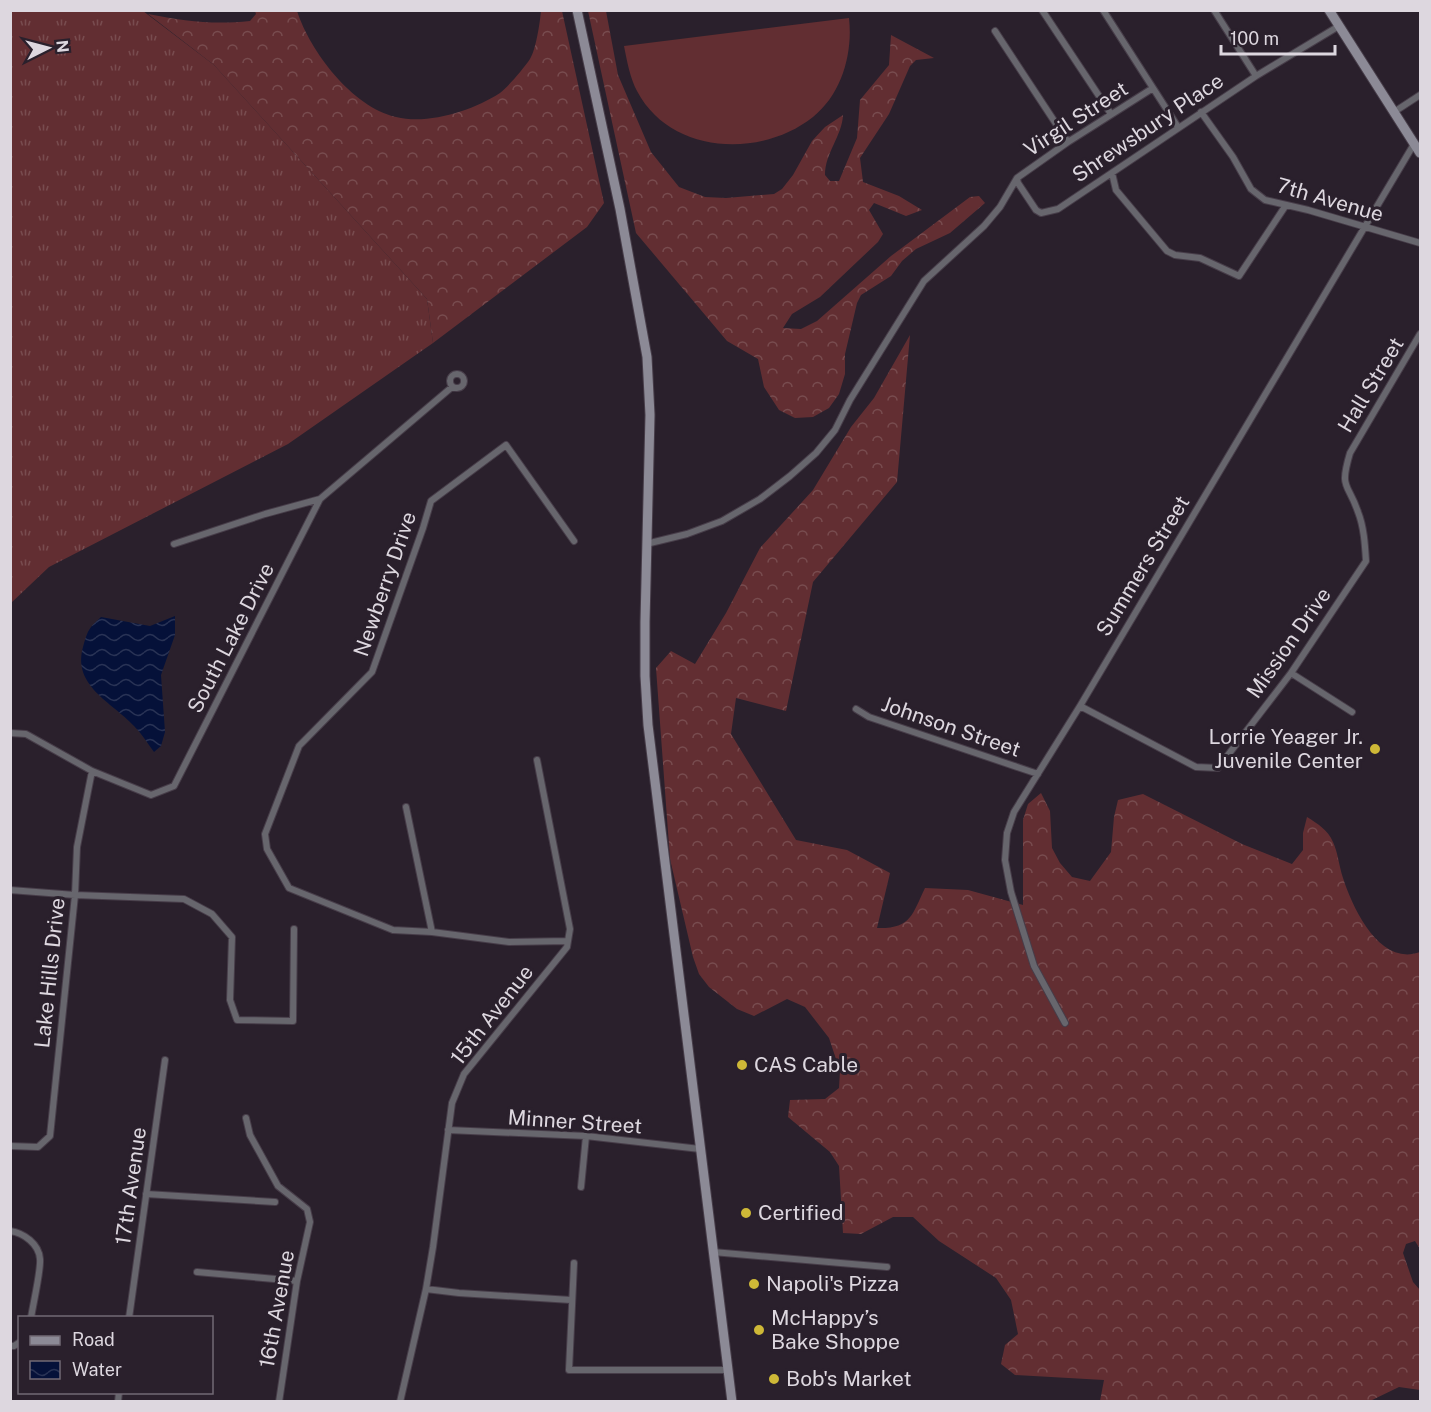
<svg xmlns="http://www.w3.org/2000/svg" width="1431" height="1412" viewBox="0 0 1431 1412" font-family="'Public Sans',sans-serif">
	<defs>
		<pattern id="grass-tufts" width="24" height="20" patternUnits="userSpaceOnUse" patternTransform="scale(1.5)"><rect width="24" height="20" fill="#622e32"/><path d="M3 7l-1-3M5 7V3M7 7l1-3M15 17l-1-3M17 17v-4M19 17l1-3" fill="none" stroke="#784c4f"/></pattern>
		<pattern id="forest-crowns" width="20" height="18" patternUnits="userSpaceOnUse" patternTransform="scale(1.5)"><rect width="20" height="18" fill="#622e32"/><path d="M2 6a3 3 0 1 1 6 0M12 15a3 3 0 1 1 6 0" fill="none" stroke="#784c4f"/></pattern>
		<pattern id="water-waves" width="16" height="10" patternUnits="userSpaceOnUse" patternTransform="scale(1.5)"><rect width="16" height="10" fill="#051139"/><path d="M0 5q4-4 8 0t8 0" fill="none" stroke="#293355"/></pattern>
	</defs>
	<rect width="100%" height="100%" fill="#2a202c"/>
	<!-- grass -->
	<path fill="url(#grass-tufts)" d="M11,11H143L214,65L427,299L433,343L288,444L49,567L11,603Z"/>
	<!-- forest -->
	<path fill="url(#forest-crowns)" d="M255,11H297C310,51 352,107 396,117C428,125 472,111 500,93C508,87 524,68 530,59C536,50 540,22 541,11H562L604,203L587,227L433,343L427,299L214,65L148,14C184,21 213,25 250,21L256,14Z
		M588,11H606L618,75L651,152L679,187L705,197L726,198L774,194L782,189L793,175L812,141L825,127L843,115C842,136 825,153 825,175L830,181H839L857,138L860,100L889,65L891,35L934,58L916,60L910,66L889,114L860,158L863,182L899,196L922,210L906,216L874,203L869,210L883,234L878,242L820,297L792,314L783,328L801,329L817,321L891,256L970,197L979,196L985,203L950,233L916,249L902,261L891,276L861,295L857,303L845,354V374L839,394L829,408L813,417L795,418L779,410L764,387L758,359L727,341L636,233Z
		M910,335L897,482L813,582L786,711L736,698L731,734L796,840L847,850L890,873L877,928C911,929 912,915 925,888L968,890L1023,905V820L1028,804L1041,793L1050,811L1052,848L1060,863L1072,877L1090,881L1111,852L1114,817L1118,800L1143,794L1242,844L1292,864L1303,850V833L1307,817C1318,824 1328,830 1333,842C1338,853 1339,866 1343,878C1353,909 1380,967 1420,952V1249L1415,1241L1406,1244L1403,1253L1413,1282L1420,1290V1390L1399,1387L1368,1402L1100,1401L1104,1380L1015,1375L1001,1364L1005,1345L1018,1334L1011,1300L996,1278L939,1241L913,1217H893L861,1234L843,1233L839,1166L830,1152L788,1117L790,1100L825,1099L839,1088L840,1071L829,1038L805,1007L787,999L754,1016L737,1009L709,987L699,974L693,957L670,859L656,668L671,651L695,664L726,613L760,548L813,490L851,427L874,398Z"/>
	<!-- pitch -->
	<path fill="#622e32" d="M849,18C853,53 842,94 813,117C760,159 670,154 637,91C630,78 627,61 624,46Z"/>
	<!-- water -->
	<path fill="url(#water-waves)" d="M175,616V635L161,675L165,732L161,746L154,752C148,744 142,734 134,726C112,702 72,686 83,647C88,630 88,629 101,617L150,626Z"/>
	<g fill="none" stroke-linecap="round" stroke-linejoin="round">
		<!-- street casing -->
		<g stroke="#473d49" stroke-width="8">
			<path id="street" d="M1042,10L1111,114
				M1103,10L1178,127
				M1214,10L1256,76
				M995,31L1068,142
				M1201,112L1233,157L1251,189L1265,200L1308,210L1420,243
				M1394,112L1420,95
				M1112,173L1116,190L1167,251L1175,255L1200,258L1239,276L1286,205
				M1017,179L1018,183L1036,210L1041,213L1058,209L1256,76L1339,26
				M450 381a7 7 0 1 1 14 0a7 7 0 1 1-14 0Z
				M174,544L265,514L320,499
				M646,544L687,534L722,521L760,499L790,476L816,453L835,430L850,400L924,281L984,226L1000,207L1017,178L1068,142L1153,88
				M1291,673L1352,712
				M1080,706L1196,767L1218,768L1291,673L1366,561C1365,545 1364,527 1358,512C1348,482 1339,490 1350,453L1420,334
				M856,709L869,717L1038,774
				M10,733L26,734L92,771L151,795L174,786L320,499L452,387
				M406,807L432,932
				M10,890L75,895L184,899L212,914L232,937L230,1000L237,1020L293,1021L294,929
				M568,941L509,942L432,932L393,930L289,888L267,849L265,834L299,746L372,672L423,528L431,501L506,445L574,541
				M1065,1023L1034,966L1011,892L1005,860L1007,833L1014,812L1080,706L1414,144
				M246,1118L250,1135L278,1186L307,1209L310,1222L297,1281L279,1402
				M448,1130L586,1136L700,1149
				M10,1146L38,1147L50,1136L75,895L77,847L92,771
				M581,1187L586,1136
				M146,1194L275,1202
				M10,1231C24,1233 39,1244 40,1259C41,1271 33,1304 31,1318
				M713,1252L887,1267
				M574,1263L569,1370H728
				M197,1272L297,1281
				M426,1289L459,1293L571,1300
				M129,1318L165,1060
				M10,1346H14L20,1342
				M118,1402L119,1392
				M400,1402L426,1289L433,1247L452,1103L464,1074L567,947L570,929L537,760"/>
		</g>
		<!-- secondary casing -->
		<g stroke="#473d49" stroke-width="11">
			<path id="secondary" d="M577,10L620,209L647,357L650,415L645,622V676L648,725L732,1402
				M1329,10L1420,153"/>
		</g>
		<!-- street -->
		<use href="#street" stroke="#67666d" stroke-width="6"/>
		<!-- secondary -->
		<use href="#secondary" stroke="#8c8a96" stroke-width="9"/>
	</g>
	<!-- markers -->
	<g fill="#ceb837" stroke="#2a202c" stroke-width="2">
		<circle cx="1375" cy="749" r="6"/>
		<circle cx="742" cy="1065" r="6"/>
		<circle cx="746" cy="1213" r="6"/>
		<circle cx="754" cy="1284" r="6"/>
		<circle cx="759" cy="1330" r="6"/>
		<circle cx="774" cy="1379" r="6"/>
	</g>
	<g text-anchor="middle" stroke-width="6" stroke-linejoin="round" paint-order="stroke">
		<!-- street labels -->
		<g font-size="21" fill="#ddd7df" stroke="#2a202c">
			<text transform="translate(1076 119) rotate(-33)" y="7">Virgil Street</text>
			<text transform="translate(1148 128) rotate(-34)" y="7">Shrewsbury Place</text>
			<text transform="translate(1330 200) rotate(16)" y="7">7th Avenue</text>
			<text transform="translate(1371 385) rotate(-59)" y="7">Hall Street</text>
			<text transform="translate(1143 566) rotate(-59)" y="7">Summers Street</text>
			<text transform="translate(385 584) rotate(-71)" y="7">Newberry Drive</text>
			<text transform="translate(231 638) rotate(-63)" y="7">South Lake Drive</text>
			<text transform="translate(1289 643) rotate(-55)" y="7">Mission Drive</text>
			<text transform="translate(951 727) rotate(19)" y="7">Johnson Street</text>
			<text transform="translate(50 973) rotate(-84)" y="7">Lake Hills Drive</text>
			<text transform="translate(492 1015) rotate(-52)" y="7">15th Avenue</text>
			<text transform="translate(575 1122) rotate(4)" y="7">Minner Street</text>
			<text transform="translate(131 1186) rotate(-82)" y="7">17th Avenue</text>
			<text transform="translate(277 1309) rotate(-80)" y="7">16th Avenue</text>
		</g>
		<!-- poi labels -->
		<g font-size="21" fill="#ddd7df" stroke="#2a202c" text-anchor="start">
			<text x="1363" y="744" text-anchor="end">Lorrie Yeager Jr.<tspan x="1363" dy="24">Juvenile Center</tspan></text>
			<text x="754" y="1072">CAS Cable</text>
			<text x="758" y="1220">Certified</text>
			<text x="766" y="1291">Napoli's Pizza</text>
			<text x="771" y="1325">McHappy’s<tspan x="771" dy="24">Bake Shoppe</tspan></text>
			<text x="786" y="1386">Bob's Market</text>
		</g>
	</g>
	<!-- border -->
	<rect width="1431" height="1412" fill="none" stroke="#ddd7df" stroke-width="24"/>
	<!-- legend -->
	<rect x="18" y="1316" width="195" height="78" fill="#2a202c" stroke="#726974" stroke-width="1.5"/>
	<rect x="30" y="1336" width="30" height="9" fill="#8c8a96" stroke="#726974" stroke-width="1.5"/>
	<text x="72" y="1346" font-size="18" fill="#ddd7df">Road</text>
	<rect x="30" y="1361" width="30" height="18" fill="url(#water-waves)" stroke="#726974" stroke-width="1.5"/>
	<text x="72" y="1376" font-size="18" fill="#ddd7df">Water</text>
	<!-- north arrow -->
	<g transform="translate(48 48) rotate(84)" stroke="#2a202c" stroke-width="4.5" paint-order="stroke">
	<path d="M0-4.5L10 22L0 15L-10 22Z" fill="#ddd7df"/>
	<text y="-9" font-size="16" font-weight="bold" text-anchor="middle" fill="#ddd7df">N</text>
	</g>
	<!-- scale -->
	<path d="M1221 45v9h114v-9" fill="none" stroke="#ddd7df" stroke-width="3"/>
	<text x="1230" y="45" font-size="18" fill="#ddd7df" stroke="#2a202c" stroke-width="4.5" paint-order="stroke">100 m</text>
</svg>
